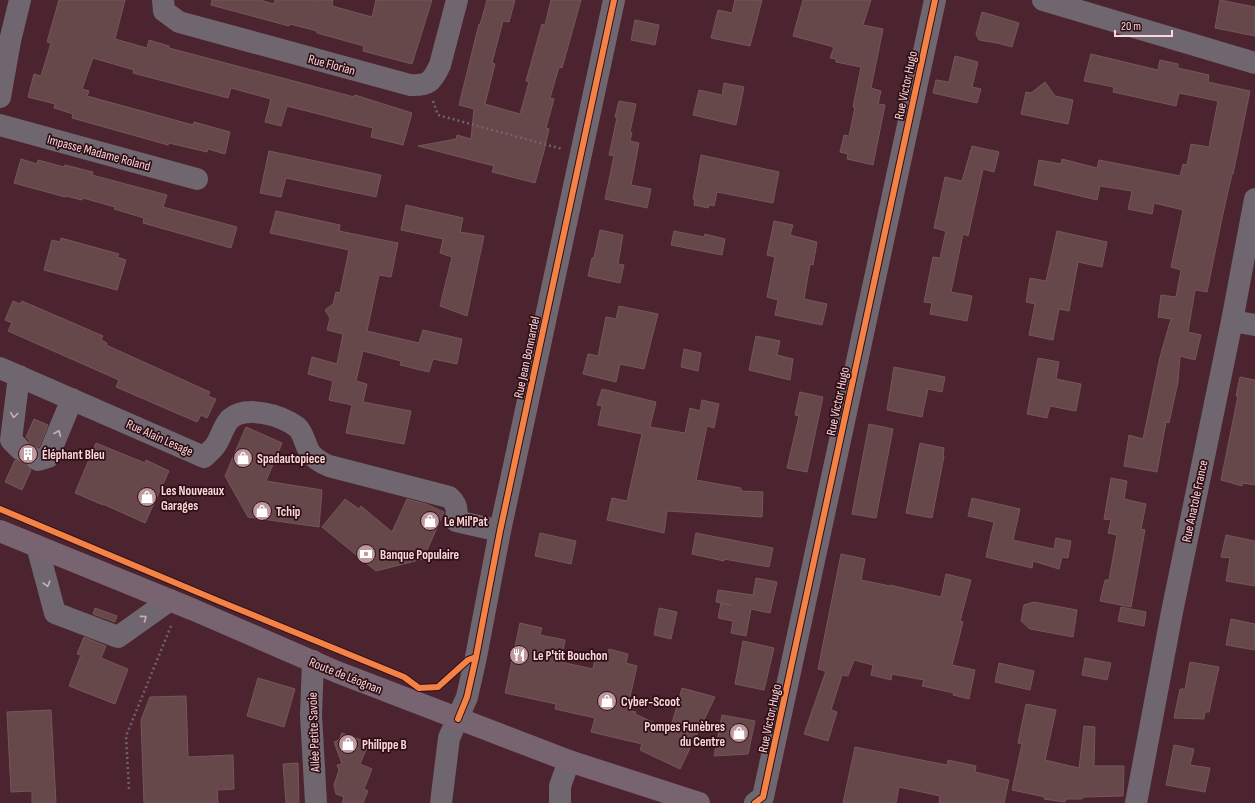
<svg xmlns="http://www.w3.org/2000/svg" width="1255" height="803" viewBox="0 0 1255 803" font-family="'Sofia Sans Condensed',sans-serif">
	<rect width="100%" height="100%" fill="#4b242f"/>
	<!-- building -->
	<path fill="#67484a" stroke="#765659" d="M59,0H125L115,39L147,48L149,40L169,46V48L354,97L355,95L412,113L403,145L371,137L373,128L287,106L281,126L265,122L271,99L231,88L228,98L133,73L134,70L93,58L82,89L89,91L87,96L193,125L194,122L230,132L225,154L208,149L207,152L169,143L168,145L72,118L73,114L54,108L55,104L28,97L34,74L41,76L51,43L47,42Z
		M212,0H260L274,4L275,0H310L316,1L319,0H333L332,6L372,17L376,0H432L412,64L363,51L364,46L317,33V31L290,24L289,26L211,5Z
		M487,0H515L509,22L503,21L492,63L495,64L485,104L520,114L529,82L526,81L542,24L545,25L551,0H581L562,68L559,67L550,98L554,99L546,128L549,129L544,151L535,183L492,172L494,166L418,146L456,139L457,135L471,139L474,109L459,105L479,24L480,25Z
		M735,0H762L750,46L711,38L718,10L732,13Z
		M803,0H871L863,25L883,29L871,88L881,91L878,104L885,105L873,165L847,159L848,154L840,152L844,135L849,136L855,107H853L861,67L836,62V59L830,58L834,47L793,36Z
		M1220,0L1255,7V36L1215,28Z
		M982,12L1019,23L1012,47L997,43L979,40L976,34Z
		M635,20L659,25L655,45L631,40Z
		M1091,54L1158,70L1160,60L1178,64V68L1209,75L1208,82L1250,91L1233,174H1232L1222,218L1207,292L1195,290L1188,332L1201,335L1195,360L1180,356L1178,382L1169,423L1166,422L1157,472L1124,466L1129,435L1143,439L1160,357L1171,319L1158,317L1161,295L1176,297L1181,270L1171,267L1183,210L1154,203L1152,214L1128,209L1132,191L1100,186L1097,200L1034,185L1039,160L1061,164L1062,159L1097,168L1099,160L1180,176L1183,164L1187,165L1191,144L1209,147L1218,101L1179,93L1176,106L1113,92L1114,87L1084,81Z
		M955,56L978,62L972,87L981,89L977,103L933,93L936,80L949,82Z
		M1045,82L1055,96L1073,100L1068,124L1021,114L1026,92L1031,93Z
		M724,83L744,87L736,125L693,115L699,90L722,95Z
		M619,101L636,104L630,132L632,133L630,141L639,143L631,185L651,189L647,208L605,199L614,156L609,155L617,118L615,117Z
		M972,146L999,152L994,172L983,169L968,236L963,234L951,292L972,296L967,321L930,314L932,303L924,302L933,257L940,258L946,231L934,228L945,177L962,181Z
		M269,151L381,175L376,197L286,178L281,197L260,193Z
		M701,155L779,172L773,203L717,192L714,206L709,205L708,208L694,205L695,199H693Z
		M21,159L37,164L38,160L64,167L65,165L93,172L92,175L167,195L163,207L237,227L231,248L143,223L144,218L114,209L115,207L83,198L82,200L66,196L65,197L14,183Z
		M406,205L463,218L460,232L484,236L467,316L440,306L452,257L440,253L443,239L401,230Z
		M276,211L340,225L339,231L398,243L391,277L379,275L367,331L419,343L423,330L462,339L457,364L433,359L429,372L400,365L401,361L363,351L356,381L367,384L363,402L411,411L404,444L346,433L352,405L329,400L333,381L308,374L312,357L337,364L343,334L327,330L330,318L325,310L333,304L336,292L340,293L349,250L270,233Z
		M774,221L793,225L790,235L817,242L813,265L810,264L804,299L827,304L822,325L775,315L778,300L767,297L775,257L767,255Z
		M600,230L623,235L618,264L624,265L620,283L588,276L592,258H594Z
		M674,231L704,237L705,234L725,239L722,255L671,245Z
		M1057,231L1107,242L1102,267L1078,262L1069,311L1059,309L1053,340L1029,335L1035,304L1026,302L1030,278L1046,281Z
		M61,238L119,254L117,257L126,260L117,290L44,270L52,240L60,242Z
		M13,301L20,304L22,301L103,336L101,340L107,343L106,345L210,392L208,396L216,399L207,418L201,415L197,422L116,387L119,380L8,331L12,323L5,320Z
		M619,306L658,314L644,369L620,364L616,382L583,374L588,354L598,356L606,317L616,319Z
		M756,336L780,341L777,355L793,359L790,380L749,370Z
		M684,349L701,353L698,371L681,367Z
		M1038,358L1059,362L1056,379L1081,384L1076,411L1050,406L1047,418L1027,414Z
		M894,367L945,377L942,392L928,389L922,417L887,410Z
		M1240,377L1255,380V485L1242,483V486L1221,480L1238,396H1236Z
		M602,389L656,402L650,427L685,433L690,408L700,411L702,400L719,404L714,428L707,426L696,480L741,488V491L763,492L762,517L667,511L664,533L607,520L612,498L627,501L642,434L598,425L602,406L597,405Z
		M800,392L823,397L807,472L787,468L799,416L795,415Z
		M34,419L48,425L39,447L32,448L29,440L26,437Z
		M869,424L893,429L876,518L852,514Z
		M246,427L282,443L266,481L322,490L319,527L248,517L225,476Z
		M96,443L145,463L146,460L169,471L145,523L103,504V505L75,493Z
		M920,443L944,448L943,456H944L932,518L906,513Z
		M15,460L24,461L26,466L31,470L22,490L5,482Z
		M1111,478L1127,481L1124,499L1146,504L1141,529L1145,530L1131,607L1100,601L1105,580H1109L1117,535L1108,533L1111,520L1104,519Z
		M972,498L1020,509L1013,540L1054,549L1056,538L1071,541L1068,558L1062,557L1059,569L1033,561L1032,568L986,557L994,522L968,516Z
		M345,499L359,509L361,506L392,532L407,499L426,504L444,512L423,559L376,571L322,527Z
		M540,533L576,541L571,564L535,556Z
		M696,533L773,548L769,567L724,559V561L692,554Z
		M1226,535L1255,541V586L1226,581L1230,558L1221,557Z
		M841,554L865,559L861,580L890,586V585L941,597L946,574L971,580L960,621L963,622L952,665L975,670L969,699L953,695L954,693L922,686L924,680L892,674L891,680L871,675L873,665L854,660L848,676L842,675L831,710L837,712L828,741L804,734L826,671L818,669Z
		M756,578L777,582L770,613L751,609L746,636L731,633L733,621L718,618L721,603L731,605L716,602L718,590L753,595Z
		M1034,602L1077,610L1073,637L1030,629L1021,621L1024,605Z
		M1121,607L1146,612L1144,626L1118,621Z
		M95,608L117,616L115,622L93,614Z
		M659,608L677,612L671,639L654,635Z
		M1231,619L1255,624V650L1226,645Z
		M520,623L542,628L540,635L565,640L561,662L593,669L596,654L607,656L609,649L628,654L626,663L637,666L627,710L636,712L635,714L670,730L682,688L715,697L680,769L640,750L642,744L591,732L595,718L555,709L556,704L505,693Z
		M84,637L106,646L101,658L128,669L115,704L69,686L81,655L77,654Z
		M743,641L774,648L764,690L735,684Z
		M1085,658L1111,663L1107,680L1082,675Z
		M1190,662L1219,667L1209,712H1205L1204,719L1174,718L1180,689H1185Z
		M999,663L1034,671L1030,690L995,682Z
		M258,678L295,689L284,727L247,716Z
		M186,696L188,757L233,755L234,789L217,790L218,803H144L141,720L150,697Z
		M1026,704L1056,710L1045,760L1079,768L1084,726L1095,727L1094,766H1124L1123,796L1083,797L1082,799H1066L1065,802L1044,799L1045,797L1012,790L1022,744L1018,743Z
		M51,710L56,803H32V791L11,792L7,712Z
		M722,715L755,721L748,754L714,756Z
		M342,733L369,743L360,764L372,769L364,789L368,791L363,803H342L344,797L336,794L334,785L339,770L337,765L342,764L334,742L339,740Z
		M1174,745L1194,749L1190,765L1210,768L1205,792L1166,785Z
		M855,747L947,765L948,760L976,766L975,772L1009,780L1004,803H939L940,796L899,787L896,803H843Z
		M298,763L299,803H286L283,764Z"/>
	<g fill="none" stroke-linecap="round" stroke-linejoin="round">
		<!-- path -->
		<path stroke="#72636a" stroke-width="2.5" stroke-dasharray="2 3" stroke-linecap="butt" d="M433,101L438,115L562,149
			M129,789L126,736L171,626"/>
		<!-- minor -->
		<path stroke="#706670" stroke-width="22" d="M163,0L164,11L179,22L410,85C428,86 432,82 440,65L457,0
			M1043,0L1255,63
			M0,97L10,41L20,0
			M0,125L197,179
			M1232,321L1255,325
			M0,368L204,457C208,453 212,450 215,446C221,438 223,426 230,419C246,405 281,415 297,427C304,433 305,446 311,454C316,460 322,463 329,466L449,497C458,505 457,510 456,521L500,531
			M19,376L11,440L20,449
			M36,459L38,460L48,457L72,399
			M37,546L55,613L118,637L170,600
			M313,661L311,715L316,803
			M441,803L449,738L467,697L476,657L500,531L614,0
			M560,803V786L569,761
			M755,803L763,797L935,0
			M1136,803L1172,612L1232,321L1255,199"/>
		<!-- major -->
		<path stroke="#776470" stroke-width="22" d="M0,531L194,610L337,672L569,761L699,803"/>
		<!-- cycleway casing -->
		<g stroke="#2e0f15" stroke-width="8">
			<path id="cycleway" d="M0,509L221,602L404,677L419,688L438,687L468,660L476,657
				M458,719L467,697L476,657L500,531L614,0
				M755,803L763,797L935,0"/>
		</g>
		<!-- cycleway -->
		<use href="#cycleway" stroke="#f48246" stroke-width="6"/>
	</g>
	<!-- one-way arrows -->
	<defs><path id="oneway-chevron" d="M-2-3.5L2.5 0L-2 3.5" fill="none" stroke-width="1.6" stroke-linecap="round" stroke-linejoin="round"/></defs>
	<g stroke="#caafb5">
		<use href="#oneway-chevron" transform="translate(14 415) rotate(97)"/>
		<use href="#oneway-chevron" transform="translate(58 433) rotate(-67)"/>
		<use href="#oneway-chevron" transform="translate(47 584) rotate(75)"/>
		<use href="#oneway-chevron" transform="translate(144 618) rotate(-36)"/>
	</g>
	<!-- icons -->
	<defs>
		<g id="building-disc" transform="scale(1)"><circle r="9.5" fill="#bd989e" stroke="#2e0f15"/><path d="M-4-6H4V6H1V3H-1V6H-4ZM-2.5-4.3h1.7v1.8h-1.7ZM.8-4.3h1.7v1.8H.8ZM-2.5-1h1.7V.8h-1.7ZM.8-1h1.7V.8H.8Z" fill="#fff"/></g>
		<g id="shop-disc" transform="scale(1)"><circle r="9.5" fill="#bd989e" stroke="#2e0f15"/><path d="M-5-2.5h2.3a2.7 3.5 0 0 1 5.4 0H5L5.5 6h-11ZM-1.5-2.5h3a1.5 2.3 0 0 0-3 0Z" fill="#fff"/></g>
		<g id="bank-disc" transform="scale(1)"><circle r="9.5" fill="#bd989e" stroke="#2e0f15"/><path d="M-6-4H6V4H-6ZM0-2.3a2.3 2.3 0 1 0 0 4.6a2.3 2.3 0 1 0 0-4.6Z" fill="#fff"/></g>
		<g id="restaurant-disc" transform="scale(1)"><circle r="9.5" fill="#bd989e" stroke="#2e0f15"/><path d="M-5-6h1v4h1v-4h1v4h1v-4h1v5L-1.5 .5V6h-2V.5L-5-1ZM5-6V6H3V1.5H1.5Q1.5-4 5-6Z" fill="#fff"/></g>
	</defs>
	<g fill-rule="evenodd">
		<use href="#building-disc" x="28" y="454"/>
		<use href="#shop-disc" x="243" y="458"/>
		<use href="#shop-disc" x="147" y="497"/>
		<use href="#shop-disc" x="262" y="511"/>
		<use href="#shop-disc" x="430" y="521"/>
		<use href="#bank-disc" x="366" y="554"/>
		<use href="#restaurant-disc" x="519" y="655"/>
		<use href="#shop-disc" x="607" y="701"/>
		<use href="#shop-disc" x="739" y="733"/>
		<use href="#shop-disc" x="348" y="744"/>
	</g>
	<g text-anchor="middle" stroke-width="3.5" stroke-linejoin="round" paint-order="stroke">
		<!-- street labels -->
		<g font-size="13" fill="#fbd6da" stroke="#2e0f15">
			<text transform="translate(332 64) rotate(15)" y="5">Rue Florian</text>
			<text transform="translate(905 85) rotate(-78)" y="5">Rue Victor Hugo</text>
			<text transform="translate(99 152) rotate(15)" y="5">Impasse Madame Roland</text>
			<text transform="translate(526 357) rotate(-78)" y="5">Rue Jean Bonnardel</text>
			<text transform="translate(837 401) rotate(-78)" y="5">Rue Victor Hugo</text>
			<text transform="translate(160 437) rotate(24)" y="5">Rue Alain Lesage</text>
			<text transform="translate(1194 501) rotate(-78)" y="5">Rue Anatole France</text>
			<text transform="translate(346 675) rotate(22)" y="5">Route de Léognan</text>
			<text transform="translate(769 718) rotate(-78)" y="5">Rue Victor Hugo</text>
			<text transform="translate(313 732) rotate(-92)" y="5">Allée Petite Savoie</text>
		</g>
		<!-- poi labels -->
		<g font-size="13" font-weight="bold" fill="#fbd6da" stroke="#2e0f15" text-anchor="start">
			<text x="42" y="459">Éléphant Bleu</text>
			<text x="257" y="463">Spadautopiece</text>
			<text x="161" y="495">Les Nouveaux<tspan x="161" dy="15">Garages</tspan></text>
			<text x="276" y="516">Tchip</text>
			<text x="444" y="526">Le Mil'Pat</text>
			<text x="380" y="559">Banque Populaire</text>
			<text x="533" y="660">Le P'tit Bouchon</text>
			<text x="621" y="706">Cyber-Scoot</text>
			<text x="725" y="731" text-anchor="end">Pompes Funèbres<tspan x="725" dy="15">du Centre</tspan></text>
			<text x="362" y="749">Philippe B</text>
		</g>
	</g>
	<!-- scale -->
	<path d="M1115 30v6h57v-6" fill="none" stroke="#fbd6da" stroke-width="2"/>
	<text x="1121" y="30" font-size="12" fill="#fbd6da" stroke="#2e0f15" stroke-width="3" paint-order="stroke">20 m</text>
</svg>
